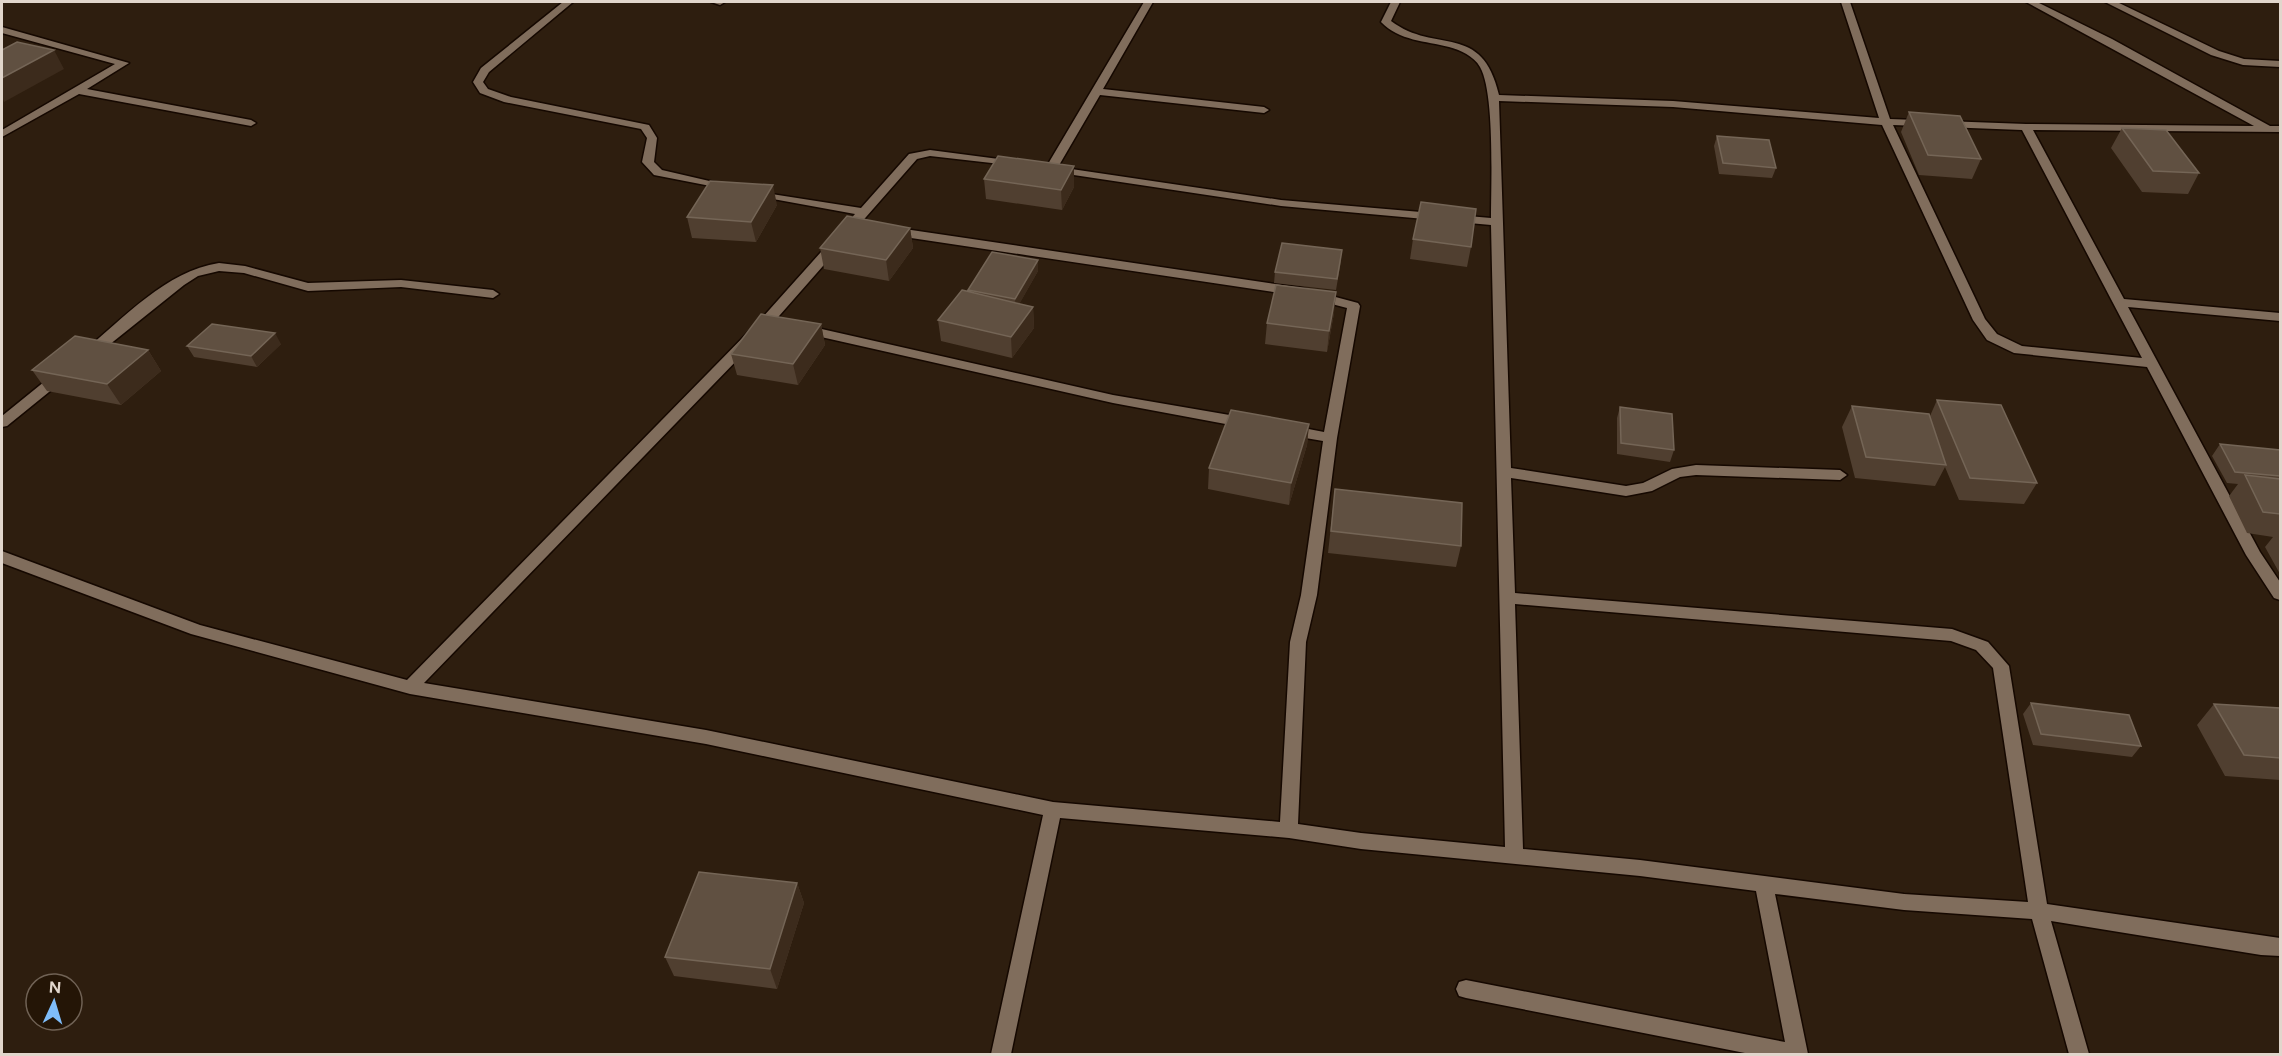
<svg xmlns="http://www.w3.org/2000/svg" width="2282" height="1056" viewBox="0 0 2282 1056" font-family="Figtree,sans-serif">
	<rect width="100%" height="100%" fill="#2e1e0f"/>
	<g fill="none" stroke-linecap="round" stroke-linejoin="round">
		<!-- street casing -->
		<g stroke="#150800" stroke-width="3">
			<path id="street" d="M563,2H573L489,72L483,82L488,89L511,97L649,125L657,138L654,162L662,170L731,186V190L654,175L642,162L647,138L641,129L504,102L480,93L473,82L481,68Z
				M711,2H725L720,5Z
				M1144,2H1153L1103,89L1264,107L1269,110L1264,113L1100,95L1058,167L1281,200L1491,218C1491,184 1495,93 1480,67C1474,56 1460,50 1449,47C1426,41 1399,41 1381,22L1391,2H1400L1391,21C1436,55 1482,21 1499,95L1673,101L1879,118L1841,2H1850L1890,119L2026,124L2254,126L2026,2H2037L2112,39L2270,126H2280V132L2033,130L2124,299L2280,313V321L2128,307L2260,552L2280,582V600L2274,598L2246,555L2147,367L2014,353L1987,340L1973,320L1882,125L1673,107L1499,101L1511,468L1626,486L1643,483L1672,469L1696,465L1840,470L1847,475L1840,480L1696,475L1680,477L1652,491L1626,496L1511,478L1515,593L1952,629L1988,642L2009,666L2047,904L2280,938V956L2261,955L2051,921L2089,1054H2069L2032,919L1904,910L1775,894L1808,1054H1750L1466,998L1459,996L1456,989L1459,982L1466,980L1785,1042L1756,891L1640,876L1361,849L1289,838L1060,818L1011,1054H991L1043,815L706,744L410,694L191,634L2,563V551L200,625L407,680L762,318L855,214L757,196L751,193L753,191L861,208L909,154L930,150L1014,161L1020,164L1018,166L930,156L917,159L772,324L424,683L706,730L1053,802L1280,822L1290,642L1301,595L1323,441L1288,435L1281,430L1288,425L1324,432L1347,308L1301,296L891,235L885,231L891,227L1302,288L1358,303L1360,306L1337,438L1317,595L1306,642L1298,824L1361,833L1505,847L1491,225L1281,206L1047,171L1045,169ZM1893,125L2022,130L2142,358L2022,346L1997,334L1985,319ZM1515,604L1951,641L1976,650L1993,668L2028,902L1904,894L1640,860L1523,849Z
				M2105,2H2117L2219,51L2244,59L2280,61V67L2243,65L2211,55Z
				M2,27L129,63L87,89L251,120L256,123L251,126L79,94L2,137V130L115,64L2,33Z
				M219,263L245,266L308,283L401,280L493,290L499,294L493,298L401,287L308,291L244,273L219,271L198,276L184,285L94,357H84L82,354L84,351C124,318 166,271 219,263Z
				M804,325L1113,395L1247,418L1254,423L1247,428L1113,403L799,332L798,329Z
				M60,372L65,373L67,376L65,379L7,426L2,427V416L55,373Z"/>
		</g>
		<!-- street -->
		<use href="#street" fill="#806d5c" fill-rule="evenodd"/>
	</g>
	<!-- wall -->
	<path fill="#503f30" d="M1909,112L1981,159L1972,179L1919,175L1901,132Z
		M2122,128L2199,173L2188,194L2142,192L2111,148Z
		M1717,136L1776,168L1772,178L1719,174L1714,146Z
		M1074,166V187L1062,210L986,199L984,179Z
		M777,205L756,242L692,238L687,217Z
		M910,228L913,248L889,281L824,269L820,248Z
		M1413,239L1471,247L1467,267L1410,259Z
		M1038,260V271L1019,304L1033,307L1034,328L1012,358L941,341L938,320L968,292V290Z
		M1341,261L1336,290L1274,283L1275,272Z
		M1334,313L1327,352L1265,344L1267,323Z
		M821,324L825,345L798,385L737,375L731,354Z
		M281,344L257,367L194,357L187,346Z
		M148,350L161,371L121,405L47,391L32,370Z
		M1937,400L2037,483L2024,504L1959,500L1945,467L1935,486L1855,478L1842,427L1852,406L1930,416Z
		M1620,407L1674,450L1670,462L1617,454V418Z
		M1309,424L1307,445L1289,505L1208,489L1209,468Z
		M2220,444L2280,450V574L2265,547L2273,537L2247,533L2229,496L2238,484L2227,483L2212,456Z
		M1335,489L1461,546L1456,567L1328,553Z
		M2031,703L2141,746L2132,757L2033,745L2023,714Z
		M2214,704L2280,708V780L2225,776L2197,725Z
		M797,883L804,903L777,989L674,976L665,957Z"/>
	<!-- shaded-wall -->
	<path fill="#3c2b1c" d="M54,50L64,69L4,102L2,97V78Z
		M1074,166V187L1062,210L1061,190Z
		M773,185L777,205L756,242L751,222Z
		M910,228L913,248L889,281L886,260Z
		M1038,260V271L1016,310L1015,299Z
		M1336,292L1334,313L1327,352L1329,331Z
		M1033,307L1034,328L1012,358L1011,337Z
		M821,324L825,345L798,385L793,364Z
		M275,333L281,344L257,367L251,356Z
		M148,350L161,371L121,405L107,384Z
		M1309,424L1307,445L1289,505L1291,483Z
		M797,883L804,903L777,989L770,969Z"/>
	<!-- building -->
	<path fill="#605041" stroke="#746556" stroke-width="1.5" d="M17,42L54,50L2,78V50Z
		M1909,112L1960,116L1981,159L1928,155Z
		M2122,128L2166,130L2199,173L2153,171Z
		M1717,136L1769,140L1776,168L1723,163Z
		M998,156L1074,166L1061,190L984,179Z
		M710,181L773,185L751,222L687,217Z
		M1421,202L1476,209L1471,247L1413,239Z
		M847,216L910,228L886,260L820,248Z
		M1282,243L1342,250L1337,279L1275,272Z
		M992,252L1038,260L1015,299L968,290Z
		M1276,285L1336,292L1329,331L1267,323Z
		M962,290L1033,307L1011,337L938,320Z
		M761,314L821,324L793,364L731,354Z
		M212,324L275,333L251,356L187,346Z
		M75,336L148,350L107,384L32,370Z
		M1937,400L2001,405L2037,483L1970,478Z
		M1852,406L1929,414L1946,465L1866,457Z
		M1620,407L1672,414L1674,450L1621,443Z
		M1231,410L1309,424L1291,483L1209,468Z
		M2220,444L2280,450V476L2235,472Z
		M2245,475L2280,479V514L2263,512Z
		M1335,489L1462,503L1461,546L1331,531Z
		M2031,703L2129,715L2141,746L2041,734Z
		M2214,704L2280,708V758L2244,755Z
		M699,872L797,883L770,969L665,957Z"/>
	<!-- border -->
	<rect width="2282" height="1056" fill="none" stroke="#e1d6cc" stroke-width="6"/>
	<!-- north arrow -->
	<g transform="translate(54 1002) rotate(4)"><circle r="28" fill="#241506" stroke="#706255" stroke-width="1.5"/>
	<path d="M0-4.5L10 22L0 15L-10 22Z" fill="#7fbdfa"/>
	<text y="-9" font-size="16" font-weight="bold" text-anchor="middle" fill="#e1d6cc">N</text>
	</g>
</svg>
